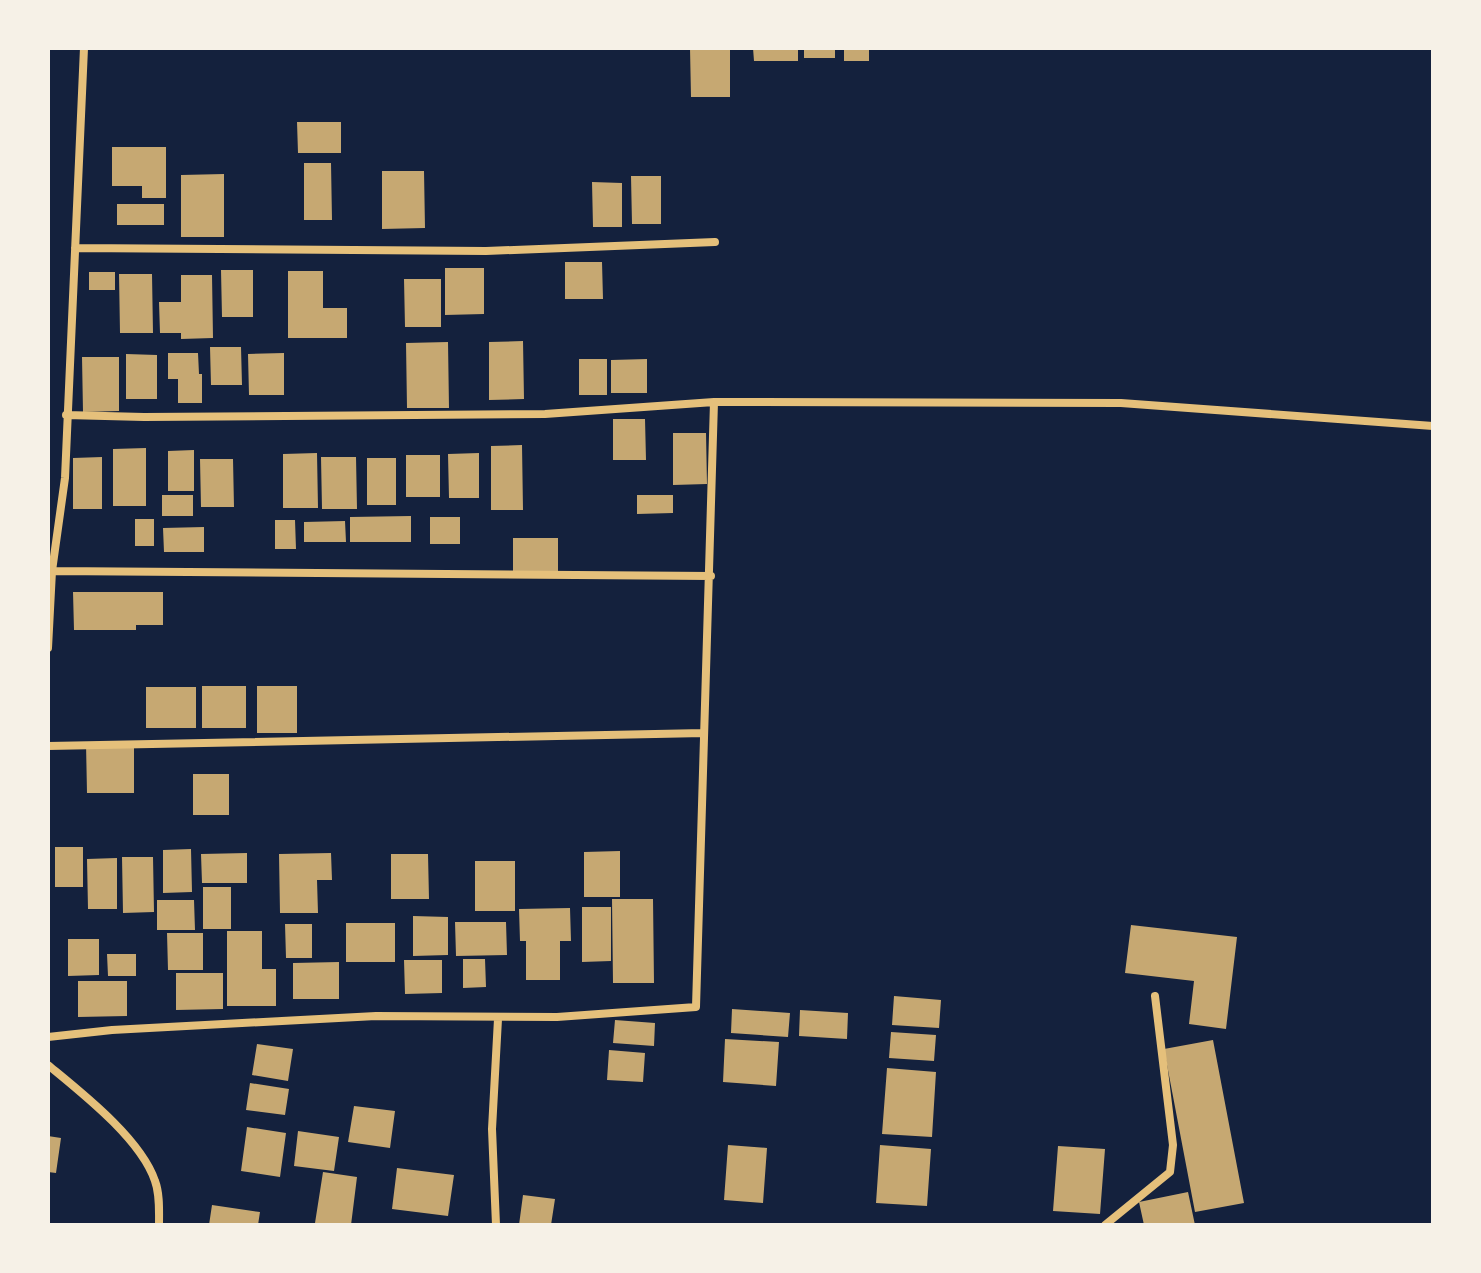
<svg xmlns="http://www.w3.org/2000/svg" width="1481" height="1273" viewBox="0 0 1481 1273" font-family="'PT Sans Narrow',sans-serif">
	<rect width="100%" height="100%" fill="#14213d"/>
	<!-- building -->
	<path fill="#c6a872" d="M690,48H730V97H691Z
		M753,48H798V61H754Z
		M804,48H835V58H804Z
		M844,48H869V61H844Z
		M297,122H341V153H298Z
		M112,147H166V198H142V186H112Z
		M304,163H331L332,220H304Z
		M382,171H424L425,228L382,229Z
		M224,174V237H181V175Z
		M631,176H661V224H632Z
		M592,182L622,183V227H593Z
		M117,204H164V225H117Z
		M565,262H602L603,299H565Z
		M445,268H484V314L445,315Z
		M221,270H253V317H222Z
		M288,271H323V308H347V338H288Z
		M89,272H115V290H89Z
		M119,274H152L153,333H120Z
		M181,275H212L213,338L181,339V333H160L159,302H181Z
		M404,279H441V327H405Z
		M523,341L524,399L489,400V342Z
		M448,342L449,408H407L406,343Z
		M210,347H241L242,385H211Z
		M168,353H198L199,374H202V403H178V379H168Z
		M284,353V395H249L248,354Z
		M126,354L157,355V399H126Z
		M82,357H119V411L83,412Z
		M579,359H607V395H579Z
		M647,359V393H611V360Z
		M613,419H645L646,460H613Z
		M673,433H706L707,484L673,485Z
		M522,445L523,510H491V446Z
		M146,448V506H113V449Z
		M194,450V491H168V451Z
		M317,453L318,508H283V454Z
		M479,453V498H449L448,454Z
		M406,455H440V497H406Z
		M102,457V509H73V458Z
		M321,457H356L357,509H322Z
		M367,458H396V505H367Z
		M200,459H233L234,507H201Z
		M162,495H193V516H162Z
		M637,495H673V513L637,514Z
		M411,516V542H350V517Z
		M430,517H460V544H430Z
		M135,519H154V546H135Z
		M275,520H295L296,549H275Z
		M345,521L346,542H304V522Z
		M204,527V552H164L163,528Z
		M513,538H558V571H513Z
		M73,592H163V625H136V630H74Z
		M202,686H246V728H202Z
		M257,686H297V733H257Z
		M146,687H196V728H146Z
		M86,743H134V793H87Z
		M193,774H229V815H193Z
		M55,847H83V887H55Z
		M191,849L192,892L163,893V850Z
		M620,851V897H584V852Z
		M247,853V883H202L201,854Z
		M331,853L332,880H317L318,913H280L279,854Z
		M391,854H428L429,899H391Z
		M122,857H153L154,912L123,913Z
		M117,858V909H88L87,859Z
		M475,861H515V911H475Z
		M203,887H231V929H203Z
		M612,899H653L654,983H613Z
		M157,900H194L195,930H157Z
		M582,907H611V961L582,962Z
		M570,908L571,941H560V980H526V941H520L519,909Z
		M413,916L448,917V955L413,956Z
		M455,922H506L507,955L456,956Z
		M346,923H395V962H346Z
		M285,924H312V958H286Z
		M1131,925L1237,937L1226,1029L1189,1024L1194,981L1125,973Z
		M227,931H262V969H276V1006H227Z
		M167,933H203V970H168Z
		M68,939H99V975L68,976Z
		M107,954H136V976H108Z
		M463,959H485L486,987L463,988Z
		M404,960H442V993L405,994Z
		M339,962V999H293V963Z
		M176,973H223V1009L176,1010Z
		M78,981H127V1016L78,1017Z
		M894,996L941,1000L939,1028L892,1025Z
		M732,1009L790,1013L788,1037L731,1033Z
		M800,1010L848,1013L847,1039L799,1036Z
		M615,1020L655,1023L654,1046L613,1043Z
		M891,1032L936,1035L934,1061L889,1058Z
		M725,1039L779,1042L776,1086L723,1082Z
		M1213,1040L1244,1203L1195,1212L1164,1049Z
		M257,1044L293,1049L288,1081L252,1075Z
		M609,1050L645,1053L643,1082L607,1080Z
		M887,1068L936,1072L932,1137L882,1134Z
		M250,1083L289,1089L285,1115L246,1110Z
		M354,1106L395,1111L390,1148L348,1142Z
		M247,1127L286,1133L280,1177L241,1171Z
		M298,1131L339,1137L334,1171L294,1166Z
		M48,1136L61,1138L56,1173L48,1172Z
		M728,1145L767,1148L763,1203L724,1200Z
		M880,1145L931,1149L927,1206L876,1203Z
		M1058,1146L1105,1149L1100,1214L1053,1211Z
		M397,1168L454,1175L448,1216L392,1209Z
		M323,1172L357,1177L351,1225L315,1223Z
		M1188,1192L1195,1225H1144L1139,1202Z
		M523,1195L555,1199L551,1225H519Z
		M212,1205L260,1212L258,1225H209Z"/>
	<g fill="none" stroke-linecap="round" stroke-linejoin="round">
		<!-- minor -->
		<path stroke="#e5c07b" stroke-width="8" d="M75,248L486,251L715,242
			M66,415L144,417L545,414L714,402L1121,403L1433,426
			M52,571L711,576
			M48,648L52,571L65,478L84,48
			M48,746L704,733
			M48,1037L112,1030L376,1016L557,1017L696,1007L714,402
			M48,1065C82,1093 141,1139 155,1181C160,1194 159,1211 159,1225
			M496,1225L492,1129L498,1019
			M1105,1225L1170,1172L1173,1145L1155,996"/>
	</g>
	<!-- border -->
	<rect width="1481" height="1273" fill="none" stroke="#f6f1e7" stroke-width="100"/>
</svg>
